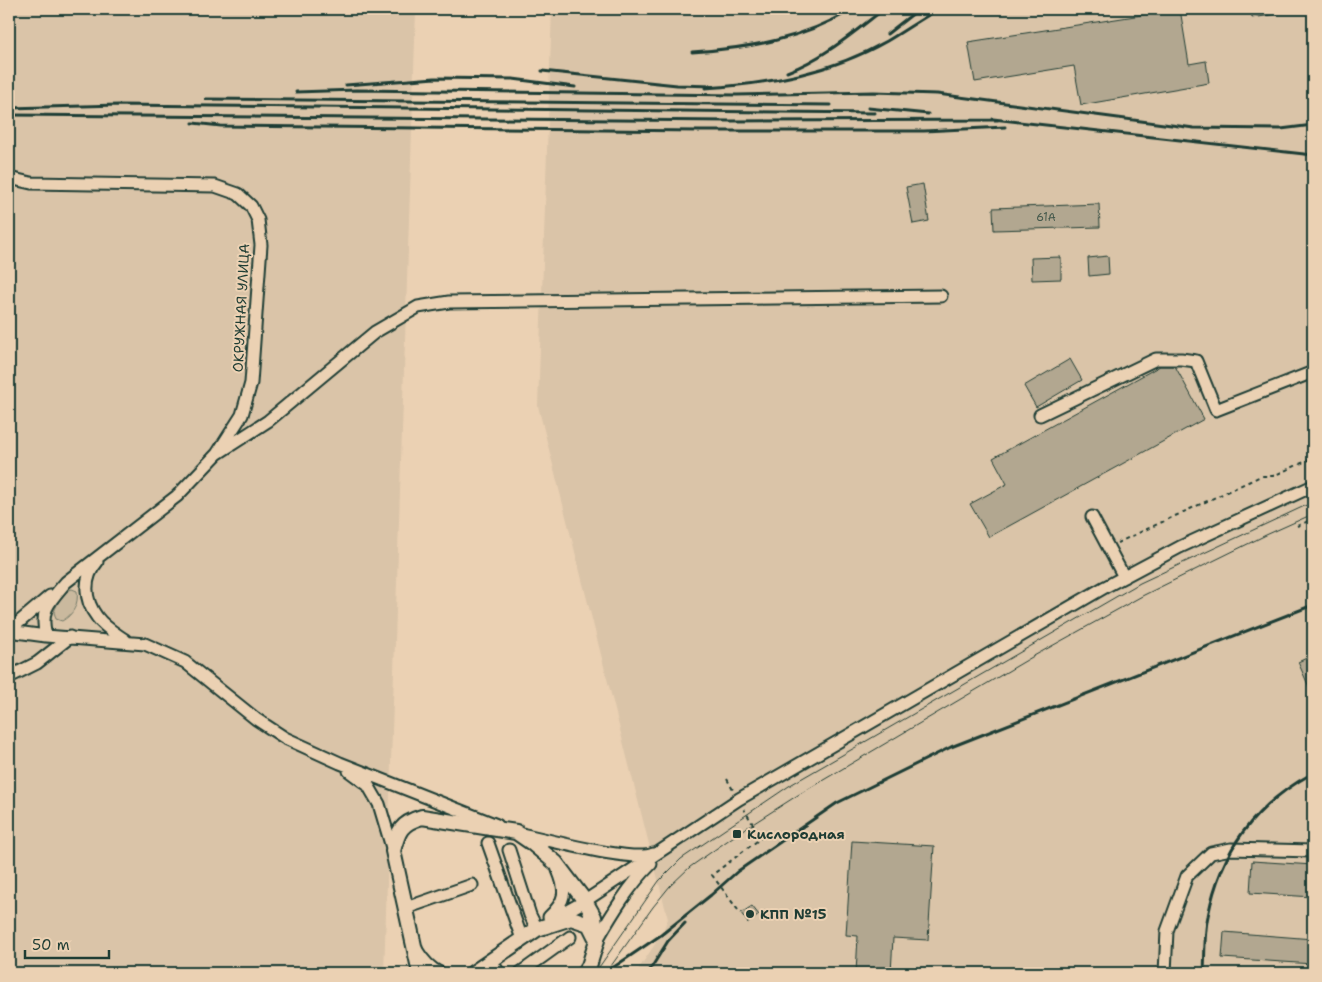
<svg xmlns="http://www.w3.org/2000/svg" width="1322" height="982" viewBox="0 0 1322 982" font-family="'Shantell Sans',sans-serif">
	<rect width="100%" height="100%" fill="#ebd1b3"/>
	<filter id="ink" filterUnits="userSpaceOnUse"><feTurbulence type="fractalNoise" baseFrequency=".02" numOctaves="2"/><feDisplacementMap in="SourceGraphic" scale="10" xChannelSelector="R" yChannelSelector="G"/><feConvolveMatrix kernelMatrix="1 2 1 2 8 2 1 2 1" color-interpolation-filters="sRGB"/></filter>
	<g filter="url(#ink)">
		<!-- built -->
		<path fill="#dac4a8" d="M9,9H416L384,973H9Z
			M552,9H1313V973H636L661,935L668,919L538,406Z"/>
		<!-- green -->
		<path fill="#cab99e" stroke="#747b69" d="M72,589L77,591C79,604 73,615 62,621L56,619L54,612C58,602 62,592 72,589Z"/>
		<!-- building -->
		<path fill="#b2a790" stroke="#1f3d34" d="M1180,9L1189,64L1206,61L1209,83L1081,105L1074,66L975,82L968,42Z
			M1251,9H1277L1278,14L1252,18Z
			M923,184L929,221L913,224L906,187Z
			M1099,204L1100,227L994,230L993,208Z
			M1108,256L1109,274L1089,276L1088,258Z
			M1061,257V279L1032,280L1031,258Z
			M1070,359L1082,380L1036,407L1024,386Z
			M1160,366H1175L1204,419L989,537L970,504L1007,484L993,458Z
			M1313,655V696L1298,662Z
			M852,841L934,846L928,940L893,938L891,973H856L858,936L846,935Z
			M1252,861L1313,865V897L1250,893Z
			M752,906L759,915L748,923L741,913Z
			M1224,932L1313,939V964L1222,958Z"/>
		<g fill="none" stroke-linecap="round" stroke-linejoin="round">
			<!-- minor casing -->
			<g stroke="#1f3d34" stroke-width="15">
				<path id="minor" d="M9,178L31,183L215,186L238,194L251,206L258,220L261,245L251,383L242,415L217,454L177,496L66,582C50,601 39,610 46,636
					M1040,415L1156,359H1181L1196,361L1216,410L1313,372
					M217,454L268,421L375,332L418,307L449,302L941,296
					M1092,517L1124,577
					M97,562C83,578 84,600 97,617C104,627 115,633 125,640
					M9,628L18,623L50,596
					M9,631L46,636L145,644L185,662L256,719L285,738L340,763L497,825
					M9,677L37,663L70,637
					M349,771L368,785L379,804L393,851
					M521,834C546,839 633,863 653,854
					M488,843L522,939
					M509,850L530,915L537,929
					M406,908L472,885
					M549,917C566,901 567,891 558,870
					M553,919L585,901L739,799L1105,587L1180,547L1313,486
					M597,940C613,912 629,886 651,864
					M416,949C422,959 429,968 440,973
					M491,961L499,973
					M520,973L570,937
					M1165,973L1167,931L1187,876L1211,853L1231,849L1313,851"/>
			</g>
			<!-- major casing -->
			<g stroke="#1f3d34" stroke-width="18">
				<path id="major" d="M420,973L393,851C398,831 401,823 422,817L516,832L532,843L556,863L585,901L594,917L597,940L589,966L584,973
					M473,973L537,929L571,918L589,924L595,936"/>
			</g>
			<!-- path -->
			<path stroke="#1f3d34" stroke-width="2" stroke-dasharray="4 4" stroke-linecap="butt" d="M1297,526L1313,519
				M1117,543L1261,476H1273L1313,458
				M727,779L733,790
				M738,910L712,875L761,838L744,809"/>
			<!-- minor -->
			<use href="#minor" stroke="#ebd1b3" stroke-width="11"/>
			<!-- major -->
			<use href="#major" stroke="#ebd1b3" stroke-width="14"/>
			<!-- tram -->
			<path stroke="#1f3d34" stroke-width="1" d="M595,973L659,881L681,859L792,784L1140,583L1313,502
				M606,973L653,907L670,886L690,867L737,834L798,795L1032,657L1144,595L1266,535L1313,514"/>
			<!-- rail -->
			<path stroke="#1f3d34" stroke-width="3" d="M887,34L919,9
				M692,52C751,48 803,39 853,9
				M542,71L677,85L713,86
				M787,72C823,59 854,32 884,9
				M346,85L435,78L513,79L575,87
				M705,88C768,84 831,73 887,41C904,31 921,19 939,9
				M296,92L356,90L737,95L874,92L937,94L1194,128L1281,129L1313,125
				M206,99L831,105
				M9,108L119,105L875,113
				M868,108L928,114
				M9,115L731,121L998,120
				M993,119L1313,155
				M193,123L221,126L701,131
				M698,131H924L1005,127
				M605,973L661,935L711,895L738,871L837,803L951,747L1313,605
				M648,973L668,941L685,923
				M1204,973C1205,955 1204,934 1208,916C1221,850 1254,805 1313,773"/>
		</g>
	</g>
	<!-- markers -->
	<g fill="#1f3d34" stroke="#ebd1b3" stroke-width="2">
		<rect x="732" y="829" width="10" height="10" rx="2.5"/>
		<circle cx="750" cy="914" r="5"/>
	</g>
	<g text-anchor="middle" stroke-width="4" stroke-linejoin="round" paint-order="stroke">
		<!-- number labels -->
		<g font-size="11" fill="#44584b">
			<text x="1046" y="221">61А</text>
		</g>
		<!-- street labels -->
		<g font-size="14" fill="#1f3d34" stroke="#ebd1b3">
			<text transform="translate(241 308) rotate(-87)" y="5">ОКРУЖНАЯ УЛИЦА</text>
		</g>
		<!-- poi labels -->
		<g font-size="14" font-weight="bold" fill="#1f3d34" stroke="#ebd1b3" text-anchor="start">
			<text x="747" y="839">Кислородная</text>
			<text x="760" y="919">КПП №15</text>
		</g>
	</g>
	<!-- margin -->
	<rect width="1322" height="982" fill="none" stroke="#ebd1b3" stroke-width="30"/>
	<rect x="15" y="15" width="1292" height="952" fill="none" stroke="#1f3d34" stroke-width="2" filter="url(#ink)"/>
	<!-- scale -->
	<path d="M25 950v8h84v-8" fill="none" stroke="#1f3d34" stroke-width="2.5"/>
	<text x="32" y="950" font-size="15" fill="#1f3d34" stroke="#ebd1b3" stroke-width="4" paint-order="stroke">50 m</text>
</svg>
